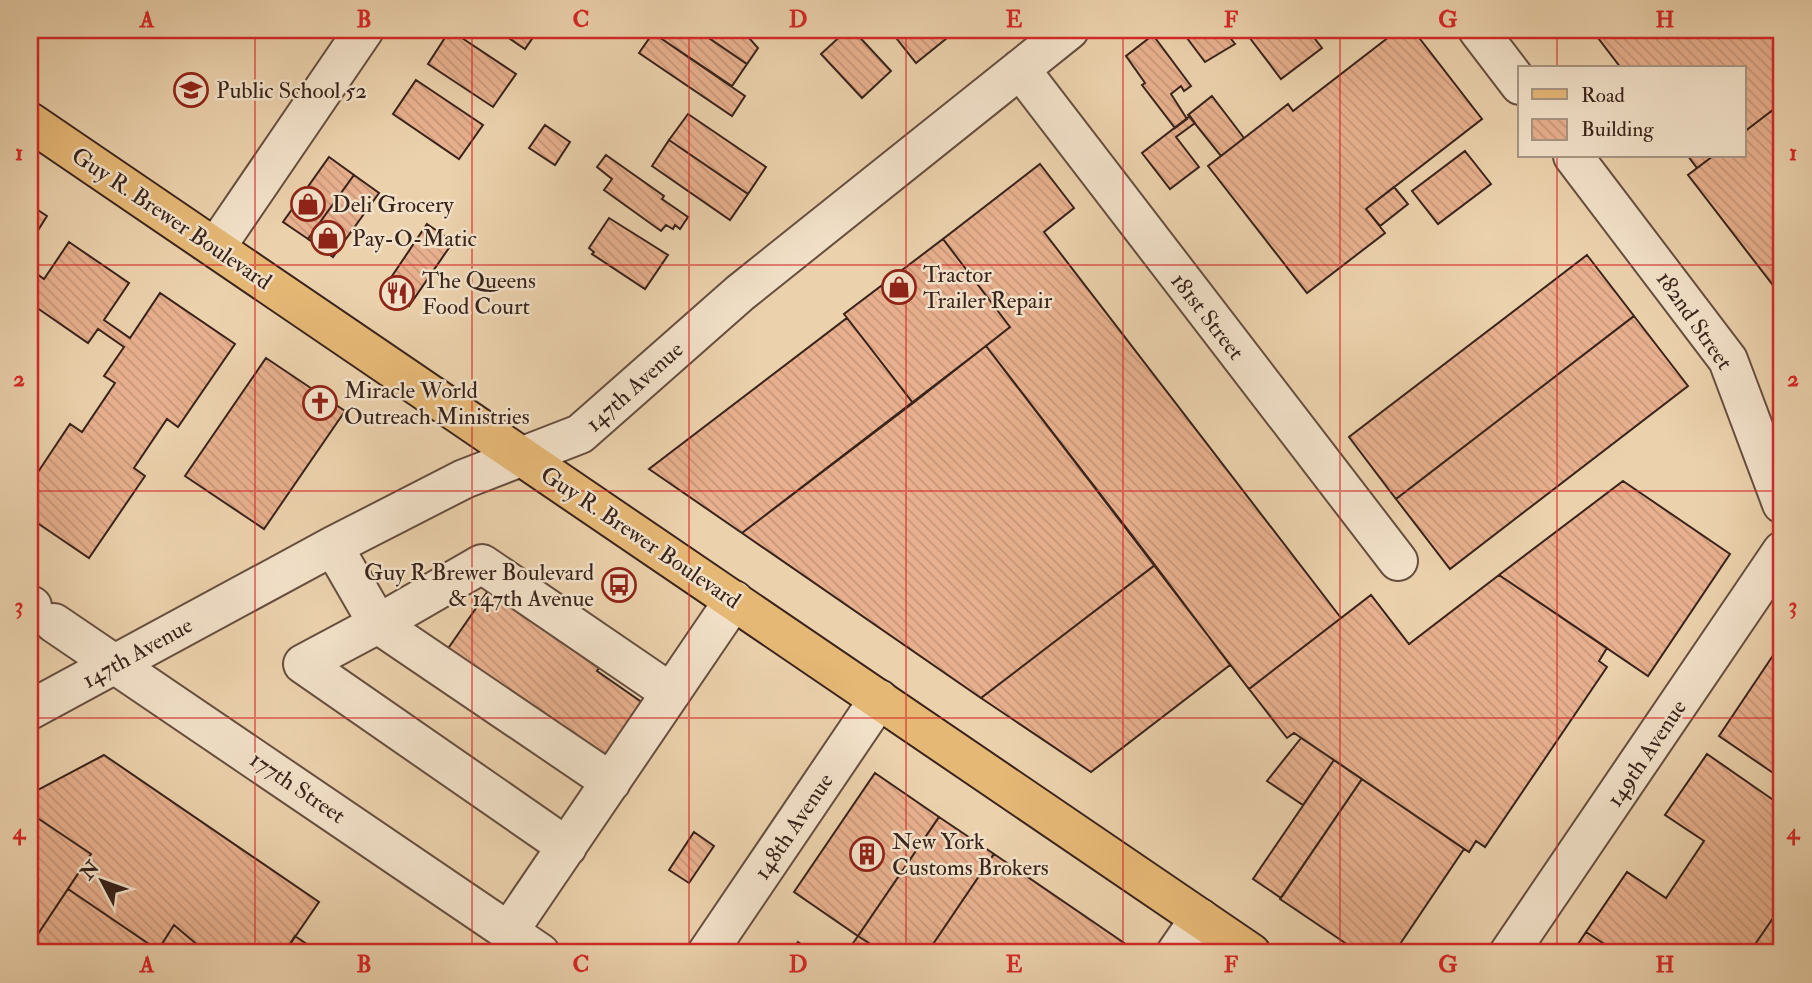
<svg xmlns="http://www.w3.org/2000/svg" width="1812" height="983" viewBox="0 0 1812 983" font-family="'IM FELL Double Pica',serif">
	<defs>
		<pattern id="building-back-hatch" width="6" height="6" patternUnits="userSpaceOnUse" patternTransform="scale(1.75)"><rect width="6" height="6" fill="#e8b08e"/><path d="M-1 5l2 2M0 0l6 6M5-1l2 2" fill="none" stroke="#c8977a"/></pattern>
	</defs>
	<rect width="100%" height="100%" fill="#ebd1ac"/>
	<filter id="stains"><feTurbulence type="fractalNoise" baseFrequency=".00286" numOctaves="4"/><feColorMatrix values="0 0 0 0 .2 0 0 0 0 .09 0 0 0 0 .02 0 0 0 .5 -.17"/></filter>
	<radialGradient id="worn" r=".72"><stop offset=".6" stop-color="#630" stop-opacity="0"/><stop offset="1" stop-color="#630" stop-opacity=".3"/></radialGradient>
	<!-- building -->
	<path fill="url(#building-back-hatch)" stroke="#39231b" stroke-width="2" d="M450,30L516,74L493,107L428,64Z
		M497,30H538L525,49Z
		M655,30H697L747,64L732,86L653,33Z
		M697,30H742L758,48L747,64Z
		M847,30H853L891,71L862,98L821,54Z
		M899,30H957L916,63L893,34Z
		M1181,30H1224L1235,44L1205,62Z
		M1250,30H1308L1322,48L1281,79L1246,33Z
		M1398,30H1413L1482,119L1366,209L1385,233L1307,293L1208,166L1288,104L1293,111Z
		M1592,30H1782V112L1778,106L1744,132V68H1621Z
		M653,33L745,96L732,116L639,53Z
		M1153,35L1191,86L1184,91L1181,86L1171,94L1187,119L1175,128L1142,85L1145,83L1126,56Z
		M416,80L483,125L459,159L393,114Z
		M1212,96L1244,138L1221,156L1188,115Z
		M1778,106L1782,112V297L1688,175L1713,156H1744V132Z
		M688,114L766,167L748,194L669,140Z
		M1190,116L1195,123L1176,137L1199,167L1170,189L1142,153Z
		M545,125L570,142L555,165L529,148Z
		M669,140L748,194L730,220L652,166Z
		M1465,151L1491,184L1438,224L1412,191Z
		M606,155L664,196L662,199L688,217L680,229L675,225L673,229L666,225L661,231L604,190L612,179L597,167Z
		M1688,156H1713L1697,168Z
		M329,157L354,175L308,239L283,222Z
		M1040,164L1074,208L1044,232L1341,618L1249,689L986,346L1010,327L943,239Z
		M354,175L379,193L333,257L308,239Z
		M1394,187L1408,204L1380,226L1366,209Z
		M30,205L47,216L30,243Z
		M609,218L668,255L645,289L592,254L594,252L589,248Z
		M427,224L453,242L409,306L384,288Z
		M943,239L1010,327L913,403L844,314Z
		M69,242L129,283L104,320L130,338L160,293L235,344L178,427L167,419L134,468L145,476L89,558L30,518V484L70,424L82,432L115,383L104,376L124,347L98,329L88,343L30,303L38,287L30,281V269L44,279Z
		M1587,255L1634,316L1396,499L1349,437Z
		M1634,316L1688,386L1450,569L1396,499Z
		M847,318L913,403L742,533L649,469Z
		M986,346L1155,565L981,698L742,533Z
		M266,358L345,411L264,529L185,476Z
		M1623,481L1730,554L1648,676L1499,575Z
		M1155,565L1230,665L1091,772L981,698Z
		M1499,575L1607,648L1599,661L1607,667L1485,847L1476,841L1469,852L1294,733L1287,738L1249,689L1371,595L1409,644Z
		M488,591L599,668L597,671L643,703L604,759L447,650Z
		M1782,642V779L1719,736Z
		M1301,738L1334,760L1303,805L1267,781Z
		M1707,754L1782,806V905L1749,953H1618L1586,932L1627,872L1666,898L1704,841L1665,815Z
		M104,755L319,902L284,953H207L174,925L158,950L68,889L91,854L30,813V794Z
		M1334,760L1362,779L1281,898L1253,879Z
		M875,773L939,817L858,936L794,892Z
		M1362,779L1464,849L1394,953H1360L1280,899Z
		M30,813L91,854L30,946Z
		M939,817L994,854L927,953H884L858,936Z
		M694,832L714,846L689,883L669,870Z
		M994,854L1130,947L1126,953H927Z
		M68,889L158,950L174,925L207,953H30V946Z
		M1782,905V953H1749Z
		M1586,932L1618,953H1572Z
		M295,936L320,953H284Z
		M858,936L884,953H846Z
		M798,942L815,953H791Z"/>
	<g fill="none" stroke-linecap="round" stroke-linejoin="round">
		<!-- minor casing -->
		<g stroke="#664e3f" stroke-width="42">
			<path id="minor" d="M1478,30L1520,85
				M1020,69L1398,561
				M1573,156L1728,360L1782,504
				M216,247L364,30
				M333,546L378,624L303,664L567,847
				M30,605L32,606
				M54,623L540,953
				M30,710L333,546L464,479L580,434L740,293L1069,30
				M611,782L378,624L482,564L671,693
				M509,931L734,600
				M707,953L879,699
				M1176,953L1200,918
				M1509,953L1782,551"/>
		</g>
		<!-- major casing -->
		<g stroke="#39231b" stroke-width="42">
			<path id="major" d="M30,122L1251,953"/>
		</g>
		<!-- minor -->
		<use href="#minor" stroke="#f2e1c9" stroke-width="38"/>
		<!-- major -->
		<use href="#major" stroke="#e6b876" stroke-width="38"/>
	</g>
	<!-- grid -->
	<path fill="none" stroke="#d62828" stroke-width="2" stroke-opacity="0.55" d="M255,30V953M472,30V953M689,30V953M906,30V953M1123,30V953M1340,30V953M1557,30V68M1557,156V953M30,265H1782M30,491H1782M30,718H1782"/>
	<!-- icons -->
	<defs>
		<g id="school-ring" transform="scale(1.75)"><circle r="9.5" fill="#f2e1c9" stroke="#8f2418" stroke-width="1.5"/><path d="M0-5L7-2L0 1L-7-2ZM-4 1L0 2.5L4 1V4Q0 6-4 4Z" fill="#8f2418"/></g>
		<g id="shop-ring" transform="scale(1.75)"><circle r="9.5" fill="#f2e1c9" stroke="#8f2418" stroke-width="1.5"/><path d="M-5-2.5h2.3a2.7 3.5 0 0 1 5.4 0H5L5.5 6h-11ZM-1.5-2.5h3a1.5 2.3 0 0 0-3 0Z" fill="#8f2418"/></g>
		<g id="restaurant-ring" transform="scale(1.75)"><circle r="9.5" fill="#f2e1c9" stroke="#8f2418" stroke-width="1.5"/><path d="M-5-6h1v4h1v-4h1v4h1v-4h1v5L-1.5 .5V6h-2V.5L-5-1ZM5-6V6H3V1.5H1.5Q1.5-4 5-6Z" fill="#8f2418"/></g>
		<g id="church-ring" transform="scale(1.75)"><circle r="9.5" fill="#f2e1c9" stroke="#8f2418" stroke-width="1.5"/><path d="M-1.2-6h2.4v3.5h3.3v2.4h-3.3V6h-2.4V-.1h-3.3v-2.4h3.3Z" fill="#8f2418"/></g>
		<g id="bus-ring" transform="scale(1.75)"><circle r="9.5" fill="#f2e1c9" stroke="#8f2418" stroke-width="1.5"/><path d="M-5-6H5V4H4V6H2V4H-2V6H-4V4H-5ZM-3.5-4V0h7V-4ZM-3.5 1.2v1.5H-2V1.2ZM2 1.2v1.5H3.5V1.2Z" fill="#8f2418"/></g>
		<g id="building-ring" transform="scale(1.75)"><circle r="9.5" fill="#f2e1c9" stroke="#8f2418" stroke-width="1.5"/><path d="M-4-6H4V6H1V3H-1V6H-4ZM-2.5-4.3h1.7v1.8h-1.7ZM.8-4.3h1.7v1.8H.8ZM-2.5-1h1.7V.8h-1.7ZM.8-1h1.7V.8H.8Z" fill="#8f2418"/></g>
	</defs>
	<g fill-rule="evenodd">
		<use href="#school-ring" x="191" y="90"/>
		<use href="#shop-ring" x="308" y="204"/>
		<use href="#shop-ring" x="328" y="238"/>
		<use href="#shop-ring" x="899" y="287"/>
		<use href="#restaurant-ring" x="397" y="293"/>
		<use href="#church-ring" x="320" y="403"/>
		<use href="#bus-ring" x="619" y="585"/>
		<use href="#building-ring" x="867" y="854"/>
	</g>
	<g text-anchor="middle" stroke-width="5" stroke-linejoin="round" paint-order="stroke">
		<!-- poi labels -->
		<g font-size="23" fill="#39231b" stroke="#f2e1c9" text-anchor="start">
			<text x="216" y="98">Public School 52</text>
			<text x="332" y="212">Deli Grocery</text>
			<text x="352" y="246">Pay-O-Matic</text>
			<text x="923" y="282">Tractor<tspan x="923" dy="26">Trailer Repair</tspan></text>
			<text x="422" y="288">The Queens<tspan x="422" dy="26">Food Court</tspan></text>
			<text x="344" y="398">Miracle World<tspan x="344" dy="26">Outreach Ministries</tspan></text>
			<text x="594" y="580" text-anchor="end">Guy R Brewer Boulevard<tspan x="594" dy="26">&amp; 147th Avenue</tspan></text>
			<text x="892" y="849">New York<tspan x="892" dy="26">Customs Brokers</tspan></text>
		</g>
		<!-- street labels -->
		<g font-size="23" fill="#39231b" stroke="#f2e1c9">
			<text transform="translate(172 218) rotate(34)" y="8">Guy R. Brewer Boulevard</text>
			<text transform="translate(1208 316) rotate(52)" y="8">181st Street</text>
			<text transform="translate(1695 320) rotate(55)" y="8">182nd Street</text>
			<text transform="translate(634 386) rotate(-42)" y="8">147th Avenue</text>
			<text transform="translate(641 537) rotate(34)" y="8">Guy R. Brewer Boulevard</text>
			<text transform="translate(137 652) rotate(-29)" y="8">147th Avenue</text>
			<text transform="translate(1646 753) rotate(-56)" y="8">149th Avenue</text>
			<text transform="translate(298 787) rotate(34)" y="8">177th Street</text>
			<text transform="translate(793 826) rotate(-56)" y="8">148th Avenue</text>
		</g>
	</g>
	<!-- margin -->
	<rect width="1812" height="983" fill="none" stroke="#ebd1ac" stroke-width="77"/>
	<!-- legend -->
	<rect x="1518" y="66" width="228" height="91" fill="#f2e1c9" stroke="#a89583" stroke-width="2"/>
	<rect x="1532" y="89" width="35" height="10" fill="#e6b876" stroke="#a89583" stroke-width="2"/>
	<text x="1581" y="102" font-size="21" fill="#39231b">Road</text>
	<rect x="1532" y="119" width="35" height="21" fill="url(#building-back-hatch)" stroke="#a89583" stroke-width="2"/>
	<text x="1581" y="136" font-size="21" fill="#39231b">Building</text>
	<!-- north arrow -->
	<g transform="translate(102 881) rotate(311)" stroke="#f2e1c9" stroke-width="5" paint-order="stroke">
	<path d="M0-5L12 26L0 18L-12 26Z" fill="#39231b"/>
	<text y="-10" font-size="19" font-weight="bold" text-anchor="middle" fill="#39231b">N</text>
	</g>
	<rect x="38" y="38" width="1735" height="906" fill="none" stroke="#d62828" stroke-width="2.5"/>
	<g font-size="23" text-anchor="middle" font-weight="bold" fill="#d62828">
		<text x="147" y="27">A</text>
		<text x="364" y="27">B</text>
		<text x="581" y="27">C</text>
		<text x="798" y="27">D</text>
		<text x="1014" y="27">E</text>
		<text x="1231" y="27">F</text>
		<text x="1448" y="27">G</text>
		<text x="1665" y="27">H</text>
		<text x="19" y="160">1</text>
		<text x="1793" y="160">1</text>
		<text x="19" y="386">2</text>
		<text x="1793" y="386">2</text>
		<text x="19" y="613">3</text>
		<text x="1793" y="613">3</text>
		<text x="19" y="839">4</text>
		<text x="1793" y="839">4</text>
		<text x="147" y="972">A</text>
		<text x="364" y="972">B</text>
		<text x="581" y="972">C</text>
		<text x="798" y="972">D</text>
		<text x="1014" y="972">E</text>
		<text x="1231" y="972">F</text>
		<text x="1448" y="972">G</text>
		<text x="1665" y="972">H</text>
	</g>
	<rect width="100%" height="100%" filter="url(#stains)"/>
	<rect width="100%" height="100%" fill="url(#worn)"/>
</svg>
